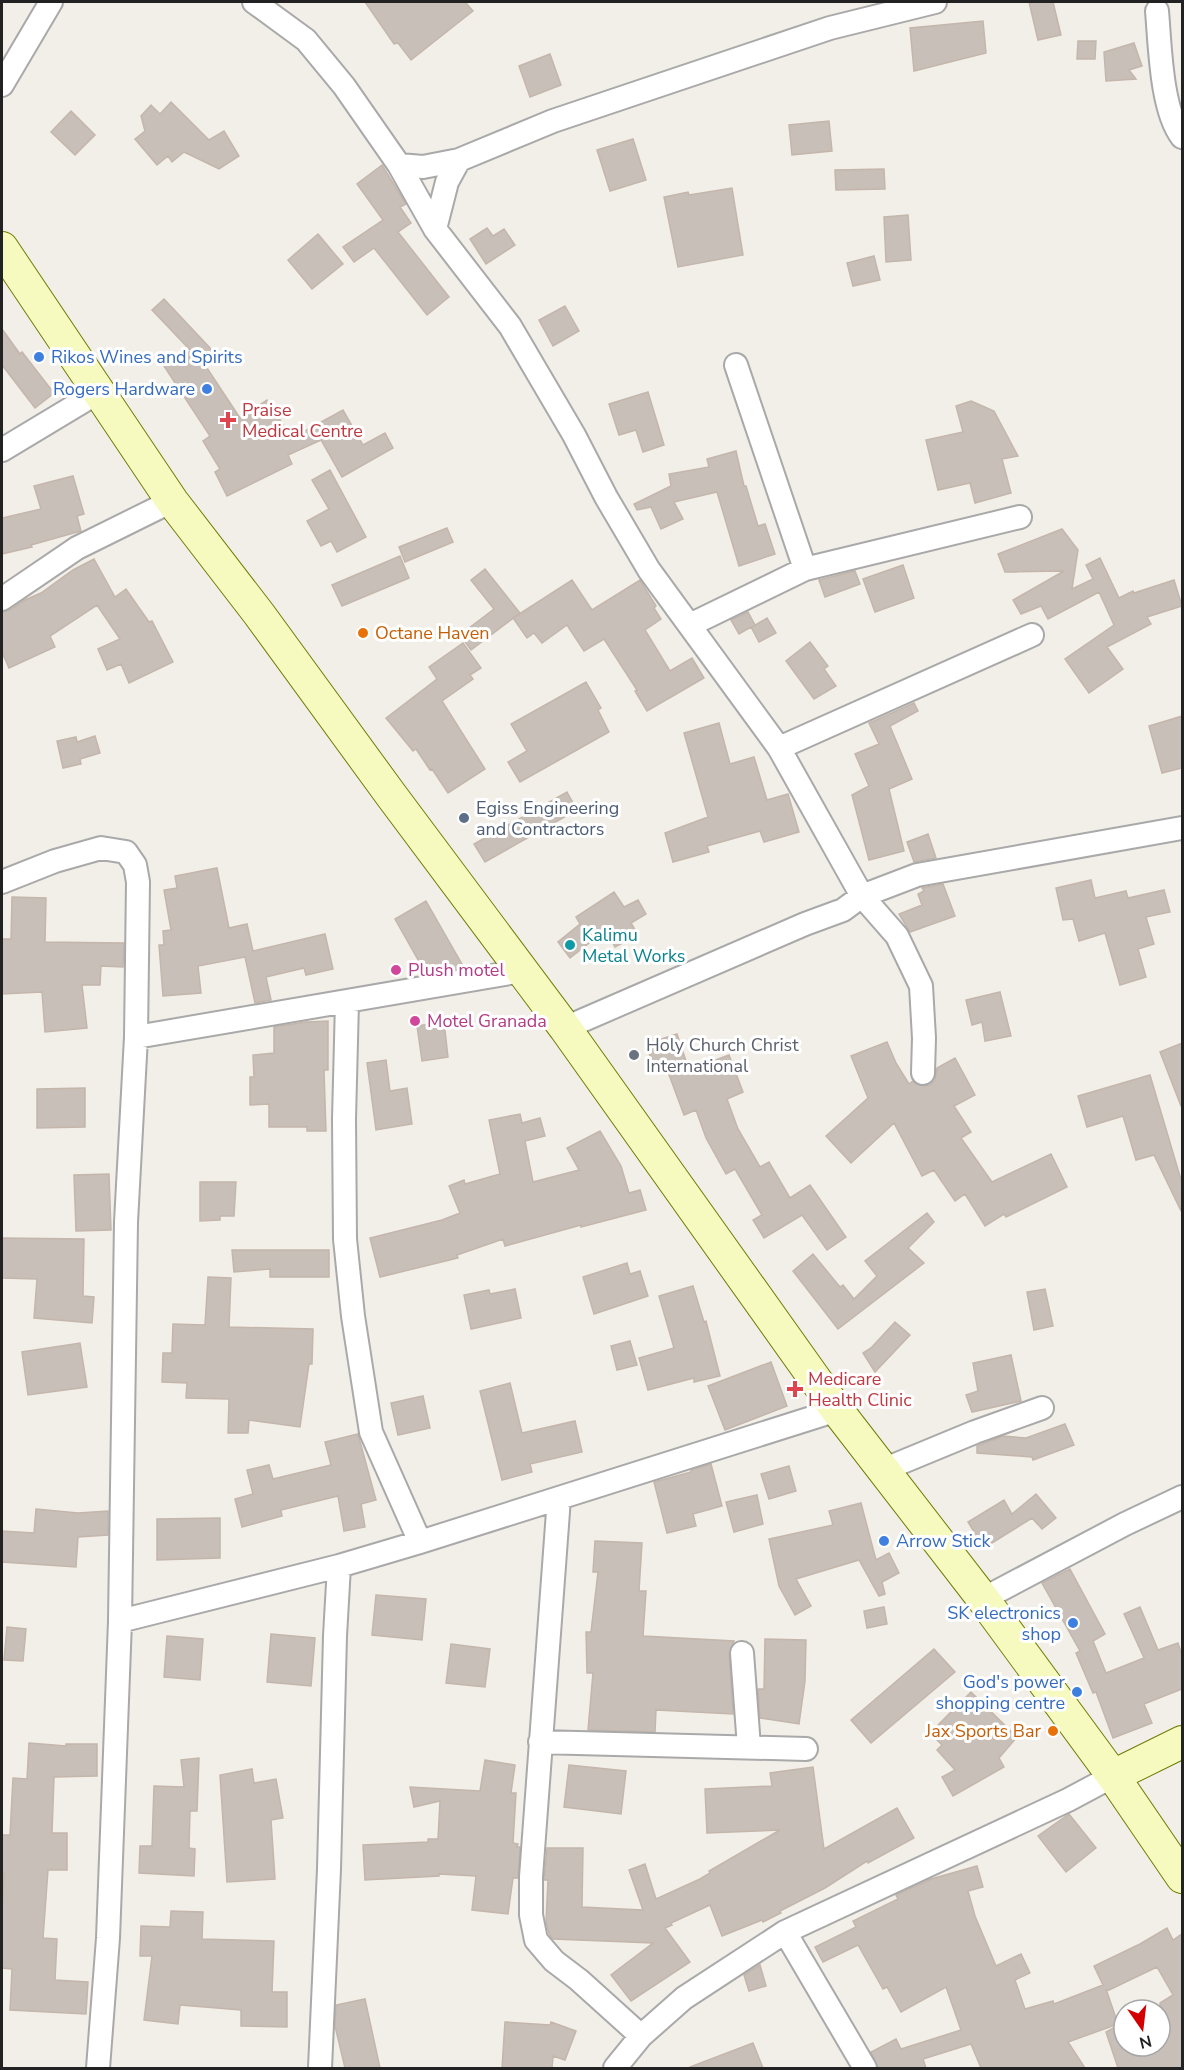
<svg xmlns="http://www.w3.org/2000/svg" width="1184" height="2070" viewBox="0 0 1184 2070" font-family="'Nunito Sans',sans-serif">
	<rect width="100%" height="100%" fill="#f2efe9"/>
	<!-- building -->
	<path fill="#c7bfb8" stroke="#c4b6ab" stroke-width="1.5" d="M365,2H465L473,11L411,60L398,43L394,44Z
		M1029,2H1053L1061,35L1038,40Z
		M983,21L986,53L914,71L910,28Z
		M1078,41H1096L1095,59H1077Z
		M1134,43L1142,66L1129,70L1136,79L1106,81L1104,52Z
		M550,54L561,85L530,97L519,66Z
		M171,102L209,140L224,131L239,156L219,169L184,152L172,162L168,156L157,165L135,139L145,131L141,116L151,105L160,114Z
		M71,111L95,135L75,155L51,132Z
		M829,121L832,151L792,155L789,125Z
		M633,139L646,180L610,191L597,150Z
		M382,165L406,204L400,207L411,223L398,232L449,297L427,315L374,248L354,262L343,247L383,220L357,184Z
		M884,169L885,189L836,190L835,170Z
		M732,188L743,255L678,267L664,197L688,192L689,195Z
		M908,215L911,260L886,262L884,217Z
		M487,228L493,236L504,229L515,245L486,264L470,239Z
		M318,234L343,264L312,289L288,260Z
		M874,256L880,280L853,286L847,263Z
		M164,299L213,351L201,359L240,418L267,400L292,438L343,410L363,445L385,433L393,448L342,477L321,440L288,455L292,464L227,496L215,472L220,469L203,441L210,436L164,366L191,351L152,310Z
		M565,306L579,331L553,346L539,320Z
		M2,329L20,354L22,352L54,393L35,408L2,365Z
		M648,392L664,445L643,452L636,430L619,435L609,404Z
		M971,401L994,411L1018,456L1002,459L1011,493L975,503L970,483L938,490L926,440L963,432L956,406Z
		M736,451L744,486H746L758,526L765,524L775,554L739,566L717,492L674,502L683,519L661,529L651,507L637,510L634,504L671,486L669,474L709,467L707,459Z
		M330,470L366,537L337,552L331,541L321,546L307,521L329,509L312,480Z
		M73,476L84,514L77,516L81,531L31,545L32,547L2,554V518L41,509L34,486Z
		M447,528L453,542L405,562L399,547Z
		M1062,529L1078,550L1072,589L1093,579L1086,565L1100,558L1119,598L1133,591L1134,593L1174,580L1182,606L1147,617L1151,624L1107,647L1123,669L1089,693L1065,659L1114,625L1099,592L1048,619L1041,606L1021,614L1013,600L1064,571L1005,572L998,554Z
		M400,556L409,578L342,606L332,585Z
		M94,559L115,597L126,589L149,622L152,621L173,662L129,683L121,664L107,670L98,649L120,639L97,605L50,636L55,647L9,668L2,652V612L10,610L25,600L41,593L73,570Z
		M903,565L914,598L875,612L863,579Z
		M485,569L520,613L471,650L460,635L494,609L471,580Z
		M855,571L860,584L825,597L819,580Z
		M572,580L592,610L640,580L656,606L654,608L661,619L645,630L670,671L692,658L704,678L647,711L635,691L637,690L604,639L584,651L567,625L542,643L534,633L527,638L513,618Z
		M748,612L755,625L752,627L767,618L776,633L759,642L751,627L739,634L731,620Z
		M810,642L828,666L824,669L836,686L814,699L786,661Z
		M463,643L481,668L470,675L473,679L442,701L485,769L448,793L432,769L430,770L416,749L413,751L386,718L437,679L429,667Z
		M586,682L601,708L598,710L609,732L520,782L508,762L527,751L511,724Z
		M914,703L918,711L890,726L912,779L889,789L904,851L869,860L852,795L869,786L855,754L879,744L869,723Z
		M1182,716V768L1162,773L1149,726Z
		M719,723L730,764L754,757L767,800L788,794L799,832L764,842L760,831L707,846L709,852L673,862L665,833L708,817L684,733Z
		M95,736L100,753L80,759L81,764L63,768L57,741L76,737L77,742Z
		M567,792L577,810L485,862L474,844Z
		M928,834L936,858L914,862L907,842Z
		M217,868L229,928L247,924L253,951L325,934L333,969L306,975L304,968L266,977L271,1000L255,1003L245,957L198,966L201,993L163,996L159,945H164L163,931L171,930L164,890L177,888L175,876Z
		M1091,880L1095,898L1126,891L1128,898L1164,890L1170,912L1146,917L1154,944L1138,949L1146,977L1120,985L1105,933L1079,941L1073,919L1063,920L1056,888Z
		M943,884L955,916L910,932L899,914L922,905L918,894L924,891L922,888Z
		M614,892L624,907L638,900L646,914L631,923L638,935L615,947L606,930L570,958L558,942L580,924L576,917Z
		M12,897L46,898L45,942L124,943L123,967L101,966L100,985H82L87,1028L45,1032L42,992L2,994V939H11Z
		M426,901L463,966L459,968L426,974L395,919Z
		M1000,992L1011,1036L985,1041L982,1022L972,1025L966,1000Z
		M328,1021V1070H324L326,1131H307V1127H269V1104L250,1105V1077H254L253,1055L274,1053V1027L306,1022Z
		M444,1022L448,1057L422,1061L417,1026Z
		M677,1034L689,1070L729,1055L743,1092L727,1099L738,1129L760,1167L769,1162L790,1198L810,1185L846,1237L827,1250L802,1215L764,1238L753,1220L762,1215L735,1169L726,1174L706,1138L696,1110L684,1115L665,1064L654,1068L646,1044Z
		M887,1042L896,1063L909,1084L913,1081L922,1086L930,1085L935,1080L937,1068L955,1058L975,1095L954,1106L971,1132L961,1138L992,1182L1051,1154L1067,1187L1006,1217L1004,1214L985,1226L965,1194L955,1201L934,1170L922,1176L894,1123L851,1163L826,1136L868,1098L851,1056Z
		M1182,1043V1106H1181L1160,1052Z
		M386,1060L390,1091L407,1088L412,1124L376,1130L367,1063Z
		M1150,1075L1182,1183L1181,1211L1154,1155L1136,1160L1123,1116L1087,1127L1078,1096Z
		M85,1088V1127L37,1128V1089Z
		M520,1114L522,1123L540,1118L545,1136L525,1141L533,1182L579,1170L567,1148L600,1131L621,1166L629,1193L640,1190L646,1210L581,1227V1225L505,1246L503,1239L457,1255L458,1258L380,1277L370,1238L442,1220L460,1213L449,1186L464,1180L465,1184L500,1174L489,1120Z
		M109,1174L111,1230L76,1231L74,1175Z
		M200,1182H236L234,1216H220V1220L200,1221Z
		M927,1213L934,1222L908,1248L924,1263L838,1329L793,1271L813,1254L840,1287L843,1285L854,1299L877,1276L865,1261Z
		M2,1238L84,1239L83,1296L94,1297L92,1323L34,1318L37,1279L2,1278Z
		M232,1250H329V1277H270V1269L234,1272Z
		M627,1263L630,1274L640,1271L648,1296L594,1314L583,1277Z
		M208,1277L231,1278L229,1327L313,1329L312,1364H309L300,1427L249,1420L248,1433H228L229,1399L186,1398L187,1383L162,1382L163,1353H172L173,1324L205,1325Z
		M693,1286L704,1322L706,1321L720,1376L694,1382V1378L648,1390L639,1358L674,1348L659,1296Z
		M515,1289L521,1318L471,1329L464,1295L489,1290L490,1294Z
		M1045,1289L1053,1326L1034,1330L1027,1292Z
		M895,1322L910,1335L875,1372L863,1353L871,1348Z
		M630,1341L637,1365L617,1370L611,1346Z
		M80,1343L87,1387L28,1395L22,1352Z
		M1011,1355L1021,1401L972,1412L966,1395L978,1391L973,1363Z
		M771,1362L787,1406L725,1430L708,1386Z
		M510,1383L522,1433L575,1421L582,1452L530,1464L532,1472L502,1480L480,1391Z
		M423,1396L430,1428L398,1435L391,1403Z
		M1065,1424L1074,1445L1033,1460L1032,1457L977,1453V1446L1003,1436L1026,1438Z
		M358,1434L376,1500L361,1504L365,1527L344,1531L338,1496L281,1510L282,1516L242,1527L235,1499L253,1494L247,1470L269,1465L273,1479L331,1465L325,1442Z
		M711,1464L722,1506L693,1514L696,1526L667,1533L654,1482L691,1472V1470Z
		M789,1466L796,1491L769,1499L761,1474Z
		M1036,1494L1056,1518L1042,1529L1032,1518L984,1548L968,1522L1004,1500L1012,1514Z
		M757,1495L763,1524L734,1532L726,1502Z
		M861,1503L876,1560L889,1553L899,1573L882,1582L885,1594L879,1596L859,1560L796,1579L811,1606L795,1615L779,1586L769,1539L833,1525L829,1511Z
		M36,1509L78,1513L108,1511V1535L78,1537L76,1567L2,1562V1531L34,1533Z
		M220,1518V1558L157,1560V1519Z
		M595,1541L642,1543L639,1591H646L643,1636L734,1641L729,1654L733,1714L656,1710L655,1732L588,1730L593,1673H587L586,1632H591L598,1572H593Z
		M1070,1569L1105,1634L1093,1641L1106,1673L1144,1658L1124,1614L1140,1607L1158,1650L1178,1643L1182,1655V1689L1144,1704L1152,1723L1113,1738L1096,1692L1093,1693L1076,1653L1080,1651L1042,1583Z
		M376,1595L426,1599L422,1640L372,1635Z
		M884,1607L887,1624L867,1628L864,1611Z
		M7,1627L26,1629L23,1661L4,1660Z
		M271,1634L315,1638L311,1686L267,1682Z
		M167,1636L203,1639L200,1680L164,1677Z
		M765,1639L806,1640L805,1681L799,1724L760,1718L758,1689H764Z
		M451,1644L490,1649L485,1687L446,1683Z
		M934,1649L955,1672L871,1743L851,1720Z
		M971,1692L1017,1737L999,1758L1004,1767L953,1796L942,1777L955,1770L937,1750L942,1745L930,1733Z
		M29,1743L66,1746V1744H97V1776L54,1777L52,1833H67V1870H48L43,1938L57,1939L55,1980L88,1982L86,2014L10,2010L12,1969L2,1968V1913L4,1873H2V1835H10L13,1778L27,1779Z
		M199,1758L197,1811H190L189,1848L195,1849L194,1876L139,1873L140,1846H152L154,1786L184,1787L181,1760Z
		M485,1760L515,1765L511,1793H516L513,1843L518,1844L517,1847H520L518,1878H513L508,1914L472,1910L476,1876L439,1874V1876L365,1880L363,1845L428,1842V1839H438L440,1801L414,1807L410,1787L480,1791Z
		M569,1765L626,1771L621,1814L564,1807Z
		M813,1767L824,1849L897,1808L914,1838L868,1863L867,1861L825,1888L780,1911L781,1913L763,1922L762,1920L722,1936L710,1905L671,1923L672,1925L665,1928L690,1962L631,2001L611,1975L653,1943L553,1939L549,1934L546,1922L548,1880H544L547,1848H583L582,1907L643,1910L629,1870L645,1864L656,1899L700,1879L710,1873L709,1871L780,1830L707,1833L705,1789L772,1786L770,1773Z
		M252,1769L254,1783L276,1779L283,1818L271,1820L275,1879L227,1882L220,1775Z
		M1069,1814L1096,1848L1066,1872L1038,1836Z
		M977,1866L983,1887L968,1891L975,1916L996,1966L1021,1954L1030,1973L1015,1980L1025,2009L1053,2001L1054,2004L1103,1985L1094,1966L1140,1944L1167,1928L1173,1940L1182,1934V2068H1118L1106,2032L1124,2022V2046H1160V2003L1173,1995L1157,1967L1107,1991L1106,1989L1118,2024L1068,2042L1085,2068H981L971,2044L923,2059L926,2068H878L871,2052L896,2039L901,2049L961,2030L946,1987L901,2012L887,1987L883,1989L858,1945L823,1962L815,1947L856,1927L853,1921L898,1899L896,1895L931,1879Z
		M171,1911L203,1912L202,1939L274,1941L272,1992H287V2027L241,2026V2010L180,2005L178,2024L144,2020L152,1956H140L141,1926L170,1927Z
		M760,1965L766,1986L749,1991L744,1975Z
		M365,1999L380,2068H345L335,2026L336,2005Z
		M505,2022L550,2025L551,2022L576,2031L565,2060L553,2056L552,2068H502Z
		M753,2043L763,2068H690V2067Z"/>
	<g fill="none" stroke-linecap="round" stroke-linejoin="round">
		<!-- street casing -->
		<g stroke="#a9a9a9" stroke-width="26">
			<path id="street" d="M254,2L306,40L344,86L399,165L435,229L510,326L574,435L606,497L649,570L779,748L862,896L897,936L921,986L924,1038L923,1073
				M1157,11C1160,45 1161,110 1182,137
				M2,85L51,2
				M399,165L423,167L459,160L553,121L830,28L935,2
				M435,229L447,182L459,160
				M736,365L805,569
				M2,450L100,391
				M2,599L77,548L172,501
				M690,625L805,569L1020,517
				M779,748L1032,635
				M2,882L55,861L101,848L126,852L135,865L138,882L136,1037L126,1222L120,1621L108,1938L98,2068
				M347,1002L344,1119L345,1239L353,1316L371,1432L420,1542
				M565,1028L805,924L843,910L862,896L917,875L1182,828
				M136,1037L522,971
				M883,1470L975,1432L1042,1408
				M559,1498L531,1877V1915L536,1940L554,1961L579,1980L641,2036
				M983,1599L1125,1524L1182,1497
				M120,1621L339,1566L420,1542L837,1410
				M742,1653L749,1747
				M540,1742L806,1749
				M785,1932L865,2068
				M320,2068L329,1869L335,1636L339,1566
				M615,2068L641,2036L684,1998L785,1932L1068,1800L1113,1776"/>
		</g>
		<!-- secondary casing -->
		<g stroke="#707d05" stroke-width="34">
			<path id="secondary" d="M2,248L172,501L259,614L391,795L565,1028L837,1410L983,1599L1113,1776L1182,1877
				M1113,1776L1182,1742"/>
		</g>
		<!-- street -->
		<use href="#street" stroke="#fff" stroke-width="22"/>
		<!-- secondary -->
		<use href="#secondary" stroke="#f7fabf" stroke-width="32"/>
	</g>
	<!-- markers -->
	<g fill="#3f7fe0" stroke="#fff" stroke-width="2">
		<circle cx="39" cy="357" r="6"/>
		<circle cx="207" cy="389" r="6"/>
		<circle cx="884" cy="1541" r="6"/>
		<circle cx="1073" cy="1623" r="6"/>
		<circle cx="1077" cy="1692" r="6"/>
	</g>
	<g fill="#e0444e" stroke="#fff" stroke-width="2">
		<path d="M225 411h6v6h6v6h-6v6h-6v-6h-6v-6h6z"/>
		<path d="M792 1380h6v6h6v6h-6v6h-6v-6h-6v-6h6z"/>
	</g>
	<g fill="#e8710a" stroke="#fff" stroke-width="2">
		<circle cx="363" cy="633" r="6"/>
		<circle cx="1053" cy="1731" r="6"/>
	</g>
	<circle fill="#5c6f8a" stroke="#fff" stroke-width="2" cx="464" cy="818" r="6"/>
	<circle fill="#0f9aa8" stroke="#fff" stroke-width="2" cx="570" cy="945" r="6"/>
	<g fill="#d1479c" stroke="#fff" stroke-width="2">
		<circle cx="396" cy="970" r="6"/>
		<circle cx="415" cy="1021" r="6"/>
	</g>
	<circle fill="#6b7280" stroke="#fff" stroke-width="2" cx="634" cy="1055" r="6"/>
	<g text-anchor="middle" stroke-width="6" stroke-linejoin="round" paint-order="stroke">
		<!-- shop labels -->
		<g font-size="18" fill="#366cbe" stroke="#fff" text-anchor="end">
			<text x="51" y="363" text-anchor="start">Rikos Wines and Spirits</text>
			<text x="195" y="395">Rogers Hardware</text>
			<text x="896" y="1547" text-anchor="start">Arrow Stick</text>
			<text x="1061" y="1619">SK electronics<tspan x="1061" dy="21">shop</tspan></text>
			<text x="1065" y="1688">God's power<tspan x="1065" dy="21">shopping centre</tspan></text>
		</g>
		<!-- health labels -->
		<g font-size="18" fill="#be3a42" stroke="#fff" text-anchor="start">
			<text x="242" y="416">Praise<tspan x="242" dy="21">Medical Centre</tspan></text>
			<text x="808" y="1385">Medicare<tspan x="808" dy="21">Health Clinic</tspan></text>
		</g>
		<!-- food labels -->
		<g font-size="18" fill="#c56008" stroke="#fff" text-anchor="start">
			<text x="375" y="639">Octane Haven</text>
			<text x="1041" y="1737" text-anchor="end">Jax Sports Bar</text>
		</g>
		<!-- service labels -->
		<g font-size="18" fill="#4e5e75" stroke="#fff" text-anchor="start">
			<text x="476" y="814">Egiss Engineering<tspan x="476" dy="21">and Contractors</tspan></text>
		</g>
		<!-- culture labels -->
		<g font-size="18" fill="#0d838f" stroke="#fff" text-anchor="start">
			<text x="582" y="941">Kalimu<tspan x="582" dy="21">Metal Works</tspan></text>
		</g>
		<!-- hotel labels -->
		<g font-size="18" fill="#b23c85" stroke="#fff" text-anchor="start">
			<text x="408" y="976">Plush motel</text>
			<text x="427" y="1027">Motel Granada</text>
		</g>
		<!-- worship labels -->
		<g font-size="18" fill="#5b616d" stroke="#fff" text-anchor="start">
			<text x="646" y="1051">Holy Church Christ<tspan x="646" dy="21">International</tspan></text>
		</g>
	</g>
	<!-- border -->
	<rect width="1184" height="2070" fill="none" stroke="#222222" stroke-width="6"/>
	<!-- north arrow -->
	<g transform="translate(1142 2028) rotate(166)"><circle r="28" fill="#ffffff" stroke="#a7a7a7" stroke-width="1.5"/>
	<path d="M0-4.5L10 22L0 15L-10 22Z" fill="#d40000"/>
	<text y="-9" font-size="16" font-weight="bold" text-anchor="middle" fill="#222222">N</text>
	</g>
</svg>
